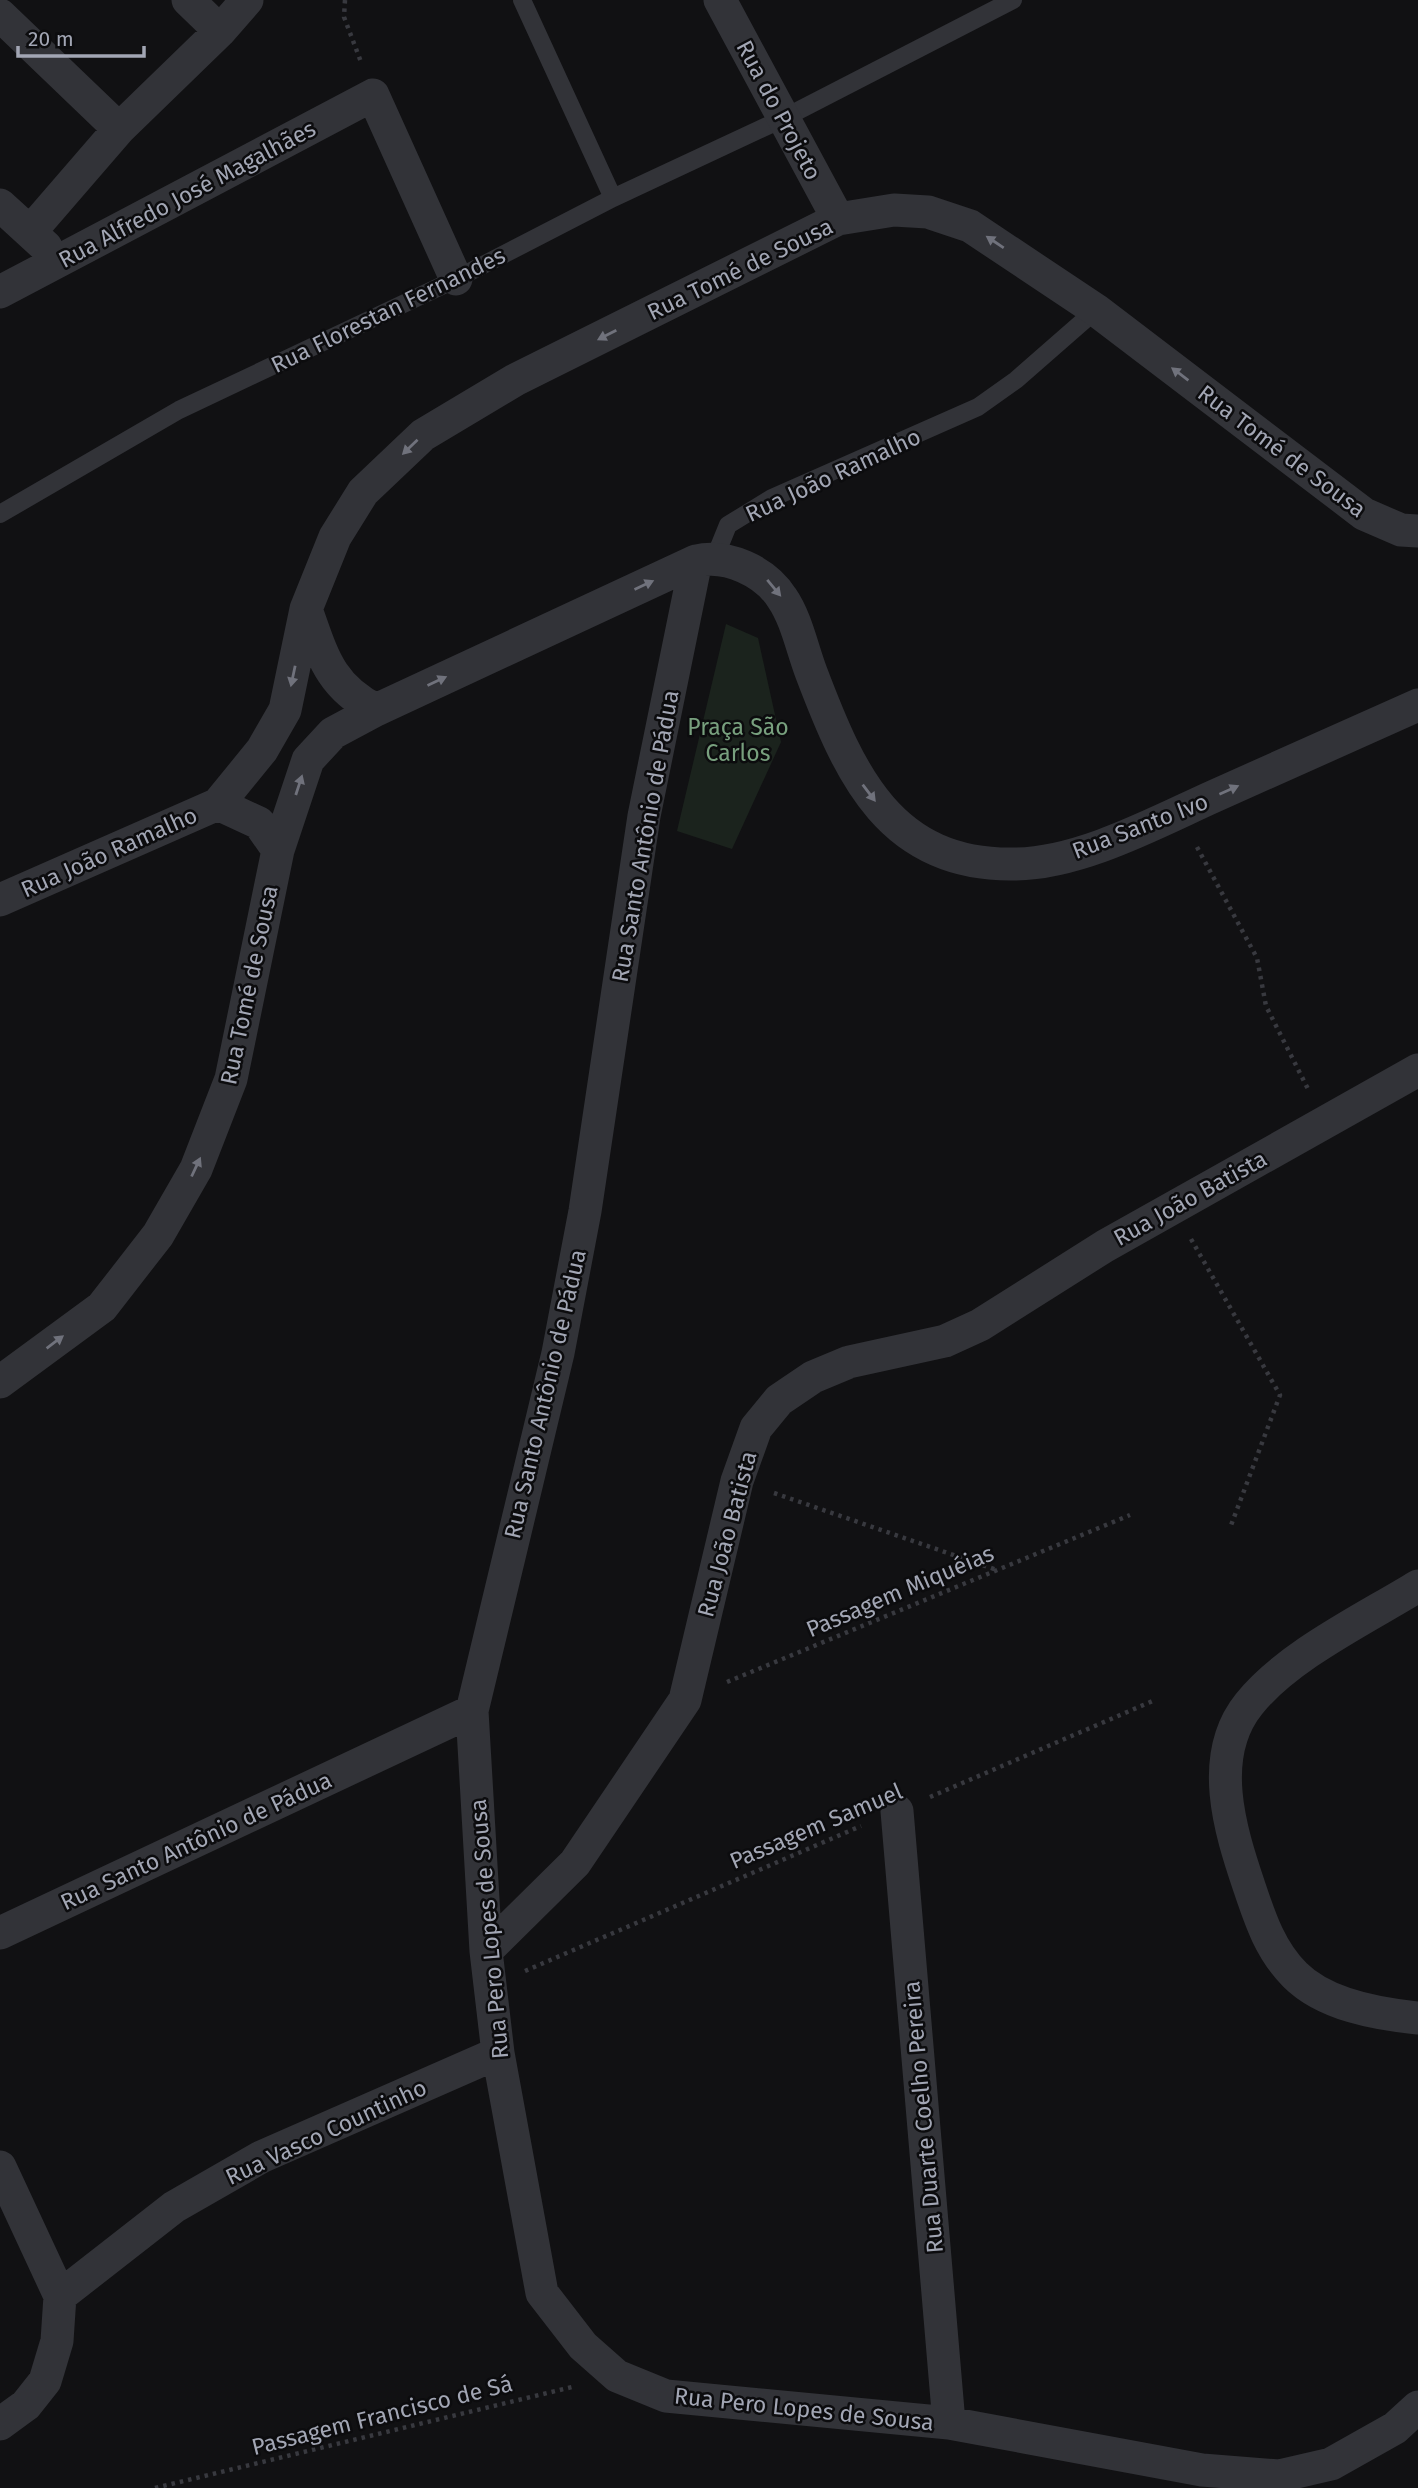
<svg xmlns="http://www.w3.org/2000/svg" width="1418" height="2488" viewBox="0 0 1418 2488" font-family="'Fira Sans',sans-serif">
	<rect width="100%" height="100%" fill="#111113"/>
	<!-- green -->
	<path fill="#1b231d" d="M726,624L758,638L781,742L732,849L677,831Z"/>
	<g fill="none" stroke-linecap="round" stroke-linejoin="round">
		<!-- path -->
		<path stroke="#38393f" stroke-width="4.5" stroke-dasharray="3.5 5" stroke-linecap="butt" d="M345,0L344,17L361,62
			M1197,847L1257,958L1266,1006L1308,1089
			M1191,1239L1280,1395L1230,1528
			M774,1493L997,1570
			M727,1682L1130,1515
			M930,1797L1155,1700
			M525,1971L861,1826
			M155,2488L572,2387"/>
		<!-- service -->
		<path stroke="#323338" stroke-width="18" d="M522,0L613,198
			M0,514L179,410L456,279L613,198L782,119L1013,0
			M715,557L728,525L772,498L978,407L1016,380L1096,310"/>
		<!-- minor -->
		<path stroke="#323338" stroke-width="33" d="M188,0L220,31
			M720,0L838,219
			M0,15L119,129
			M0,205L46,247
			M30,232L119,129L220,31L247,0
			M0,292L373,95L456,279
			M307,612C323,657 330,686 376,710
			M218,804L259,823L278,850
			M0,900L218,804L262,750L285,710L306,609L335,537L363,492L423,435L515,380L838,219L894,210L928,212L970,226L1096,310L1364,514L1401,530L1418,531
			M0,1382L102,1307L158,1235L196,1169L231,1079L278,850L308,760L333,733L376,710L696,561C727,554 765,571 782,598C796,618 802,648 811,672C850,775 890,867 1016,864C1080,863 1153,824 1210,798C1280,767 1349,736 1418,705
			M1418,1586C1366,1618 1287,1656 1249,1704C1207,1756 1230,1830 1249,1886C1260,1919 1270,1950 1295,1975C1325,2005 1377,2014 1418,2018
			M472,1711L486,1951L498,2053L542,2293L583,2346L617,2376L666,2396L949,2423L1202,2470L1279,2476L1331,2464L1395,2428L1418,2407
			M897,1811L949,2423
			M0,1933L472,1711L558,1353L585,1211L644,816L696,561
			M486,1951L575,1863L685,1700L737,1481L756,1428L779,1400L813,1377L849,1362L945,1341L980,1325L1105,1246L1418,1070
			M0,2167L60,2296L57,2341L45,2381L26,2405L0,2424
			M60,2296L174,2207L261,2157L498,2053"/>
	</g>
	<!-- one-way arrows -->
	<defs><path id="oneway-solid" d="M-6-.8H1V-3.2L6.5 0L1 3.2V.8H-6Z" transform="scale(1.75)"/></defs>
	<g fill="#70727c">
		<use href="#oneway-solid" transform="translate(995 242) rotate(-146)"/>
		<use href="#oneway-solid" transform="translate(607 335) rotate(153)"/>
		<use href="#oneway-solid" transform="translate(1180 374) rotate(-143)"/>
		<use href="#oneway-solid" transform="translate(410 447) rotate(136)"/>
		<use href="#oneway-solid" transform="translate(644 585) rotate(-25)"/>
		<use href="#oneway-solid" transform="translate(774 588) rotate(50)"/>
		<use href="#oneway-solid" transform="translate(293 676) rotate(102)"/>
		<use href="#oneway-solid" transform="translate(437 681) rotate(-25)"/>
		<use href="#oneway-solid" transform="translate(299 785) rotate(-72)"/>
		<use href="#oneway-solid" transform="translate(1229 790) rotate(-24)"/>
		<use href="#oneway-solid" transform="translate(869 793) rotate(53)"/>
		<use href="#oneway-solid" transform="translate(196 1167) rotate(-65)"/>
		<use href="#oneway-solid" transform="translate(55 1342) rotate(-37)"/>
	</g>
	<g text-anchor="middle" stroke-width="5" stroke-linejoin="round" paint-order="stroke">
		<!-- street labels -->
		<g font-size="23" fill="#a2a6b4" stroke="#0c0c0e">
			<text transform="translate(779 110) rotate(62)" y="8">Rua do Projeto</text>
			<text transform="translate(187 194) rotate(-28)" y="8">Rua Alfredo José Magalhães</text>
			<text transform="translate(740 269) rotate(-26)" y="8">Rua Tomé de Sousa</text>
			<text transform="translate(388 310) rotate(-26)" y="8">Rua Florestan Fernandes</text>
			<text transform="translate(1282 451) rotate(37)" y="8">Rua Tomé de Sousa</text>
			<text transform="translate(833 475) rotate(-25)" y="8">Rua João Ramalho</text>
			<text transform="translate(1140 826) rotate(-21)" y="8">Rua Santo Ivo</text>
			<text transform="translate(645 836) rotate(-80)" y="8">Rua Santo Antônio de Pádua</text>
			<text transform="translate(109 852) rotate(-24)" y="8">Rua João Ramalho</text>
			<text transform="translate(249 985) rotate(-78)" y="8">Rua Tomé de Sousa</text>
			<text transform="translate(1190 1198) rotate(-29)" y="8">Rua João Batista</text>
			<text transform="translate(545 1394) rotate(-77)" y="8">Rua Santo Antônio de Pádua</text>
			<text transform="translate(727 1534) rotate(-75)" y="8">Rua João Batista</text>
			<text transform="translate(900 1591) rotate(-23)" y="8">Passagem Miquéias</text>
			<text transform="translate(816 1826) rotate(-23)" y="8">Passagem Samuel</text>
			<text transform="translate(196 1841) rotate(-25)" y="8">Rua Santo Antônio de Pádua</text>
			<text transform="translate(489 1929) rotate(-95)" y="8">Rua Pero Lopes de Sousa</text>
			<text transform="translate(923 2117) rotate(-95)" y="8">Rua Duarte Coelho Pereira</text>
			<text transform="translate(326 2132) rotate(-25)" y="8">Rua Vasco Countinho</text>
			<text transform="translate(804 2409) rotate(6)" y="8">Rua Pero Lopes de Sousa</text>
			<text transform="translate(382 2415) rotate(-14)" y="8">Passagem Francisco de Sá</text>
		</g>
		<!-- park labels -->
		<g font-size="23" fill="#78a07e" stroke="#0c0c0e">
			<text x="738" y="735">Praça São<tspan x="738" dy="26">Carlos</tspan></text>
		</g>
	</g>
	<!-- scale -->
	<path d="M18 46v10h126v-10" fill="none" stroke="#a2a6b4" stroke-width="3.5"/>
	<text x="28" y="46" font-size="21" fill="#a2a6b4" stroke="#0c0c0e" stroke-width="5" paint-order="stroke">20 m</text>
</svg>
